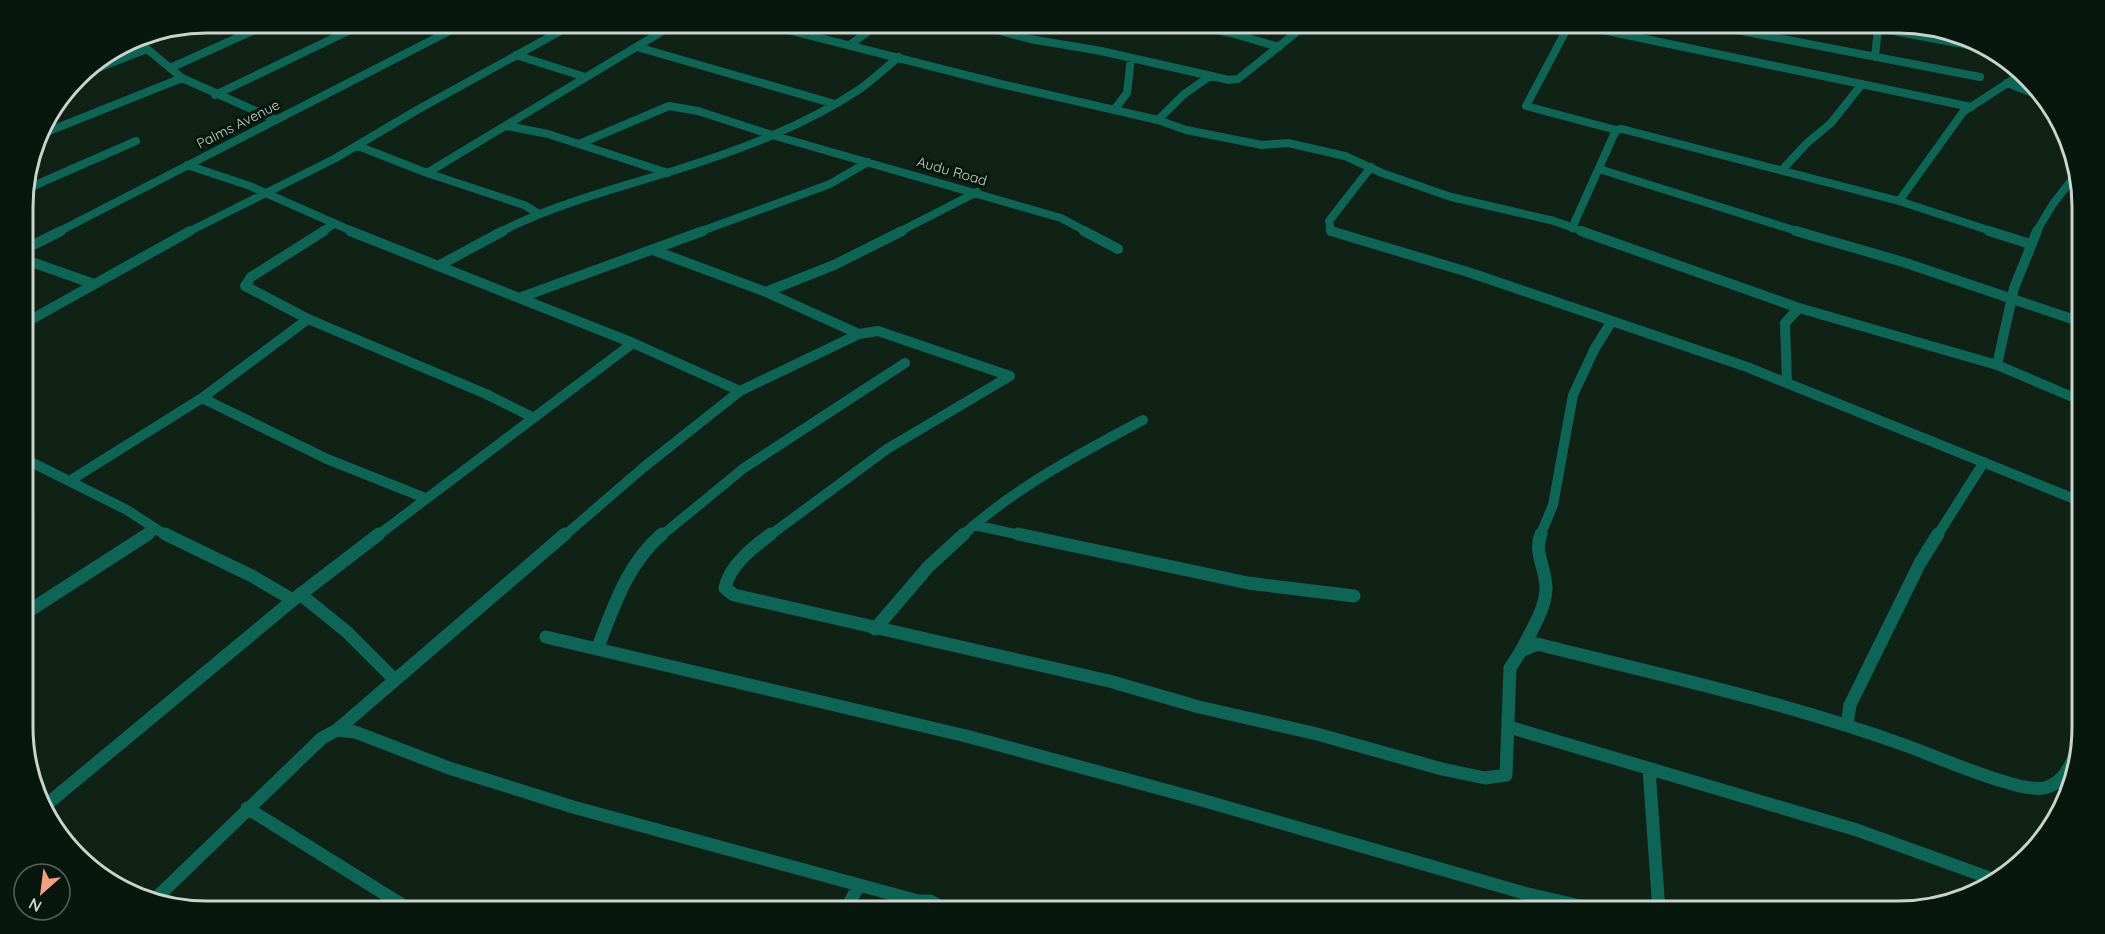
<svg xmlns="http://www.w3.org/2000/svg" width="2105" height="934" viewBox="0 0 2105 934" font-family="Quicksand,sans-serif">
	<rect width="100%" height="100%" fill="#102115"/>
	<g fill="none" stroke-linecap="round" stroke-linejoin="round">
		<!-- minor-far2 -->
		<path stroke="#0e6555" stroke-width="8" d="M761,23L1001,84L1158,120L1186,130L1262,145L1288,143L1345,156L1382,173L1451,197L1554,221L1585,232
			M971,23L1030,39L1101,51L1229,80L1238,79L1308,23
			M1180,23L1231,33L1279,47
			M1569,23L1971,107
			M1570,23L1526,106L1616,130
			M1700,23L1980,77
			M1851,23L1984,48
			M134,38L182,78L276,120
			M136,41L153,33
			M851,44L880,23
			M637,47L835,104
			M516,55L585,77
			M1875,57L1878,28
			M170,68L270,23
			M80,75L147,49
			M2007,83L2046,98
			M215,95L365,23
			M1114,110L1127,93L1131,58
			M1158,120L1183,95L1210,76
			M507,126L548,134L668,173
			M39,135L182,78
			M579,144L669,106L698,111L772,135L1061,218L1087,232
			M358,146L427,173L524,205L539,214
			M187,165L250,186L354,232
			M1599,169L1800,232
			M1782,170L1806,144L1831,123L1862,84
			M427,173L676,23
			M24,190L136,141
			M1899,201L1963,112L2020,75
			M1572,228L1616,130L1622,129L1899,201L1994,232
			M58,232L465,23
			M188,232L334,159L417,110L575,23
			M321,232L334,224
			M500,232C555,204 617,188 676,170C740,150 804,126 860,89C874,79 886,67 899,57
			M699,232L830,184L868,162
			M899,232L977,192
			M1331,232L1329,221L1371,167
			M2036,232L2053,204L2077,173"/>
		<!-- minor-far1 -->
		<path stroke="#0e6555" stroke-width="10" d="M324,231L251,277L245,286L308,319L486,394L532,417
			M350,231L633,343L740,391
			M1084,231L1118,249
			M1331,231L1471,273L1747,367L2082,502
			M1581,231L1799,308L1997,365L2082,401
			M1796,231L1903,262L2081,322
			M1989,231L2030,244
			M23,250L61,231
			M653,250L766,292L859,334
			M23,259L94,284
			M438,266L503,231
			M766,292L834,265L902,231
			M519,298L703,231
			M308,319L202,398L327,459L425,498
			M23,324L190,231
			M1997,365L2014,288L2037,231
			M1787,383L1785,323L1799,308
			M23,458L127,510L167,536
			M71,480L202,398
			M974,525L1025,536
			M145,536L156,529
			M377,536L633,343
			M564,536L644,467L740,391L859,334L878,331L1010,376
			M661,536L744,468L905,363
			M769,536L887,449L1010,376
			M962,536C1014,488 1081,453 1143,420
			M1540,536L1553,505L1573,395L1595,348L1612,321
			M1937,536L1984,462"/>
		<!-- minor -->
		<path stroke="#0e6555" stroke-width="13" d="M165,534L252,576L293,600
			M771,534C753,547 729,566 725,588L734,595L1109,681L1199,707L1317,734L1442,769L1485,778L1506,775L1510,668L1521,651L1537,644C1662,675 1789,703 1910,747C1937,757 2020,793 2044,788C2070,782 2076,752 2082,730
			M1018,534L1248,583L1354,596
			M300,594L347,632L395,680
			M24,614L148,534
			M875,629L929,566L964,534
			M546,637L966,736L1191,797L1524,893L1602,911
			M598,647C614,606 627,564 662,534
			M1521,651C1530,633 1545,610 1546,590C1547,570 1533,553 1541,534
			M1847,724L1850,705L1920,563L1938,534
			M1509,727L1857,830L1998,881
			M337,730L355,732L449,768L573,807L918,901H930L948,911
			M1649,769L1659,911
			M46,805L293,600L379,534
			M247,808L412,911
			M153,901L322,738L337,730L565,534
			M845,911L859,885"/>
	</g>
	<g text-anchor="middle" stroke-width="6" stroke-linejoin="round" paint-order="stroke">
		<!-- far-street labels -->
		<g font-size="14" fill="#cad4cc" stroke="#07170d">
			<text transform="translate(238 124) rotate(-27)" y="5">Palms Avenue</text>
			<text transform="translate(952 171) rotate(16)" y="5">Audu Road</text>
		</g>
	</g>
	<!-- crop -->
	<path d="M0 0H2105V934H0ZM207 33H1898A174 174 0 0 1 2072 207V727A174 174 0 0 1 1898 901H207A174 174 0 0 1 33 727V207A174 174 0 0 1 207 33Z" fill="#07170d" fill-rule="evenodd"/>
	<path fill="none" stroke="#cad4cc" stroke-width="3" d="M207 33H1898A174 174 0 0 1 2072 207V727A174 174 0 0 1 1898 901H207A174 174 0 0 1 33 727V207A174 174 0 0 1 207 33Z"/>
	<!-- north arrow -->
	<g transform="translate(42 892) rotate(208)"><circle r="28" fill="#07170d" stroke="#556359" stroke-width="1.5"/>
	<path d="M0-4.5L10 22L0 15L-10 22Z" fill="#f3a082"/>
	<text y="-9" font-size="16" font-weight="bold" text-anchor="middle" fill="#cad4cc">N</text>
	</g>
</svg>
